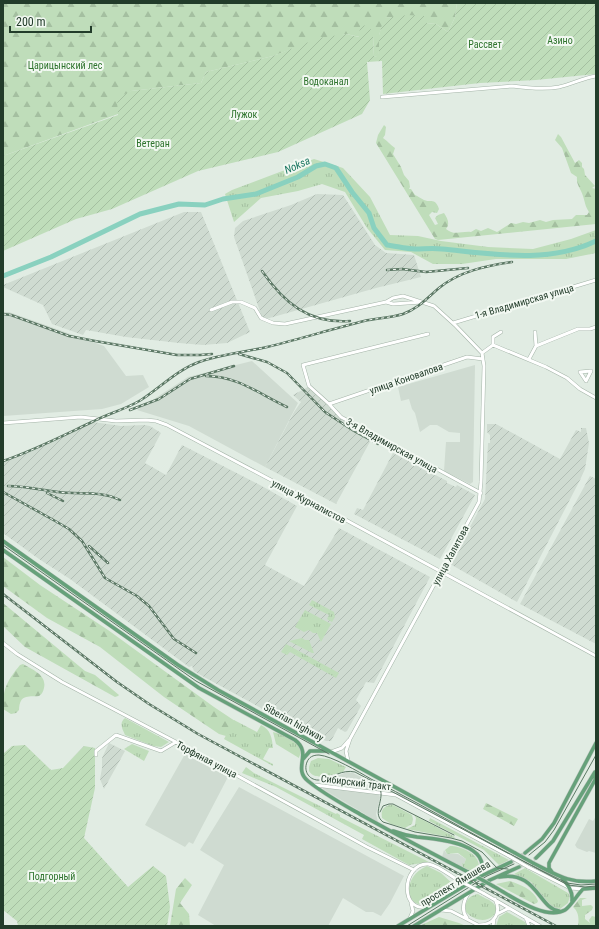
<svg xmlns="http://www.w3.org/2000/svg" width="599" height="929" viewBox="0 0 599 929" font-family="'Roboto Condensed',sans-serif">
	<defs>
		<pattern id="industrial-furrows" width="10" height="10" patternUnits="userSpaceOnUse"><rect width="10" height="10" fill="#cfdbd1"/><path d="M-1 1l2-2M0 10L10 0M9 11l2-2" fill="none" stroke="#b1bdb4"/></pattern>
		<pattern id="grass-tufts" width="24" height="20" patternUnits="userSpaceOnUse"><rect width="24" height="20" fill="#bfddba"/><path d="M3 7l-1-3M5 7V3M7 7l1-3M15 17l-1-3M17 17v-4M19 17l1-3" fill="none" stroke="#a4bfa0"/></pattern>
		<pattern id="forest-firs" width="22" height="20" patternUnits="userSpaceOnUse"><rect width="22" height="20" fill="#bfddba"/><path d="M5 1l3.5 6h-7zM16 11l3.5 6h-7z" fill="#a4bfa0"/></pattern>
		<pattern id="garden-furrows" width="10" height="10" patternUnits="userSpaceOnUse"><rect width="10" height="10" fill="#bfddba"/><path d="M-1 1l2-2M0 10L10 0M9 11l2-2" fill="none" stroke="#a4bfa0"/></pattern>
	</defs>
	<rect width="100%" height="100%" fill="#e1ece3"/>
	<!-- built -->
	<path fill="#cfdbd1" d="M3,312H9L104,346L126,376L143,375L149,387L121,404L102,409L3,416Z
		M252,361L298,403L265,467L189,426L137,410L188,377Z
		M475,365L473,482L470,484L444,471L446,442H460V433L449,432L437,425H430L420,432L415,413L412,409L409,399L401,401L398,387Z
		M185,754L228,777L193,844L189,842L185,847L145,825Z
		M347,772L353,773L363,778L378,788L380,798L376,814L378,822L323,789L322,782Z
		M239,787L404,876L390,903L381,916L373,912H366L343,898L328,926H216L198,915L224,865L200,850Z
		M596,816V853L589,851L587,852L577,848L575,845L589,819L593,821Z
		M444,850L447,854H458L466,859L463,867L442,857Z"/>
	<!-- industrial -->
	<path fill="url(#industrial-furrows)" d="M317,194L343,195L375,245L386,253L414,255L421,277L376,288L266,319L262,317L234,237L235,228L243,221L291,205Z
		M184,212H201L250,332L227,343L203,345L179,343L126,337L86,330L83,335L52,324L43,305L3,287V285Z
		M308,387L348,425L372,438L336,504L265,467L294,412L301,402L293,395Z
		M93,422L121,426L144,425L150,426L161,433L145,463L166,475L182,445L260,485L297,506L265,565L304,586L339,528L430,577L374,683L366,682L356,700L361,706L347,731L345,732L338,728L331,741H326L298,728L204,677L194,671L192,666L189,667L70,579L39,559L3,533V462Z
		M487,424H496L560,459L576,430L581,432V428H586L589,443L585,469L580,480L517,602L450,564L485,499L488,443H490V435L487,432Z
		M393,453L447,481V483L456,487L457,485L475,495L440,559L354,514L357,508L363,510Z
		M590,476L596,479V644L520,604Z
		M109,743L125,751L104,789L100,779L102,768V758Z"/>
	<!-- grass -->
	<path fill="url(#grass-tufts)" d="M314,159L343,168L370,197L390,235L418,236L441,241L488,247L533,249L571,239L596,230V253L566,259H496L462,264H433L411,252L385,250L367,228L345,192L322,184L298,191L261,198L234,222L225,194L232,190Z
		M312,600L334,612L335,617L332,622L327,619L329,615L309,605Z
		M305,610L331,624L321,642L317,633H313L309,630L304,632L295,627Z
		M302,638L305,640H309L314,653H312L289,641Z
		M286,644L339,673L336,678L290,652L287,655L281,652Z
		M125,718L169,742L161,747L153,746L125,735C122,728 119,723 125,718Z
		M234,720L257,732L261,725C271,730 272,738 273,748H269L263,759L273,764V766L224,739Z
		M273,732C281,734 301,740 301,752C301,754 299,756 299,758L276,744Z
		M132,744L149,751L144,761L124,749Z
		M318,758L329,759L346,767L343,772C333,774 316,782 309,771V767L311,761Z
		M246,767L254,773L336,814L337,813L340,815V817L429,862L409,865L362,839L364,835L276,787L242,773Z
		M389,805H393L412,815L413,819L412,824L405,828L391,824L382,818C381,811 382,808 389,805Z
		M414,815L455,837L454,838L407,829L415,825L416,818Z
		M430,818L509,860L499,865L484,850L429,821Z
		M450,846C464,846 487,858 476,874L463,867L462,863L464,864L466,859L458,853L447,854L445,850Z
		M427,866L441,873L454,885C446,891 437,899 428,903C406,912 400,877 427,866Z
		M525,868L568,893L570,896L568,903L560,909L552,907L531,882L514,874Z
		M478,894C482,897 491,900 494,904C503,915 482,929 466,912C464,902 468,896 478,894Z
		M507,912L525,922L527,926H496L499,917Z"/>
	<!-- forest -->
	<path fill="url(#forest-firs)" d="M3,3H457L455,17L448,32L436,24L426,23L396,17L385,18L379,35V52L378,56L374,57L373,35L360,37L346,34L292,49L273,56L206,72L201,83L131,91L118,114L3,156Z
		M384,125L386,127L385,135L383,138C388,141 390,145 395,148L393,154L401,167L404,175L409,181L410,187L409,189H411L415,195C418,196 420,198 424,200C431,203 435,197 439,209L437,213L432,212L429,215L435,225L438,224L435,218L438,215L444,213C448,219 450,224 446,229C454,236 461,231 471,232L476,229L481,231L488,228L497,232L511,223L516,224L523,222L529,223L540,220L546,222L553,220L572,219L576,215H587L589,212C585,206 585,202 583,196C581,189 576,185 577,177L571,173L562,148L555,140L558,134L561,137L575,163L579,160L582,163V167L584,169L585,175L595,186L592,188L596,189V224L438,240L435,239L376,143L378,135Z
		M3,557L40,585L108,630L214,707L235,721L226,736L219,734L164,697L100,647L47,618L3,586Z
		M3,603L85,671L95,675L119,695L118,696L115,697L25,647L3,626Z
		M23,664C33,670 47,675 44,688C43,692 42,694 39,696C27,697 20,694 19,710L16,713L11,714L3,709C3,688 7,681 20,665Z
		M486,803L518,819L514,826L483,809Z
		M185,878L192,885L180,903L189,914L190,926H170L176,889Z
		M510,881C521,885 533,889 538,901L537,903L534,904L496,884Z
		M580,898H587L582,900V906L591,905L593,907L592,910L585,915V919L590,923L589,920L592,916L596,917L595,926H578C579,919 579,912 573,907Z
		M439,917L459,923L466,926H419Z"/>
	<!-- garden -->
	<path fill="url(#garden-furrows)" d="M457,3H596V74L536,80L480,83L383,94L382,61L367,62L370,100L362,114L278,152L198,171L112,209L76,219L3,251V156L118,115L117,98L131,91L201,83L206,72L273,56L319,38L346,34L359,37L360,26L369,25L373,35L374,57L377,56L379,52V35L384,18L408,15L424,16L426,23L436,24L448,32L455,17Z
		M25,745L51,770L63,768L84,746L95,748V788L84,838L128,887L153,866L166,876L170,907L167,926H18L17,921L3,910V754L12,746Z"/>
	<g fill="none" stroke-linecap="round" stroke-linejoin="round">
		<!-- river -->
		<path stroke="#89d1bf" stroke-width="5" d="M3,276L51,257L140,214L179,204L205,205L223,199L256,194L298,177L316,166L325,164L336,168L352,192L369,213L374,228L387,245C396,246 406,249 415,249C424,249 433,248 442,249C493,254 548,264 596,241"/>
		<!-- major-tunnel -->
		<path stroke="#bbc9be" stroke-width="3.5" stroke-dasharray="3.5 2" stroke-linecap="butt" d="M511,862L525,853
			M519,867L536,858"/>
		<!-- minor casing -->
		<g stroke="#a4b4a8" stroke-width="4">
			<path id="minor" d="M382,97L512,86C527,88 544,90 559,87C572,84 583,78 596,76
				M386,302L393,298L403,296L434,306L456,326L482,353
				M211,310L232,302H241L255,308L261,318L273,323L285,324L386,302L393,304L422,302
				M453,323L596,280
				M535,332L536,346
				M428,334L303,365L309,386L329,404L341,417L481,493
				M493,345L546,367L567,378L580,389L596,398
				M493,345V337L501,332
				M482,353L493,345
				M529,359L536,346L578,329H590L596,327
				M591,371L586,381L580,372Z
				M329,404L467,357L483,359
				M3,423L81,417L116,421L146,420L156,421L167,425L322,507L596,656
				M3,643L17,654L62,682L176,742L367,847L414,870
				M331,752L342,748L349,740
				M96,755V751L116,735L161,751L176,742
				M348,761L346,751L350,739L479,502L481,482L484,366L482,353
				M315,785L396,795L509,856
				M528,867L570,888L583,889
				M483,893L540,926
				M430,906C399,916 401,863 428,864C437,865 448,874 456,879
				M441,910L451,911L480,926
				M497,914L507,909H510
				M410,918L413,911L411,903
				M467,918C461,910 463,902 468,894
				M526,918L529,926
				M479,925C494,925 502,913 495,899
				M493,926L494,920"/>
		</g>
		<!-- major casing -->
		<g stroke="#c1c8c3" stroke-width="4.5">
			<path id="major" d="M3,541L178,665L218,690L515,853
				M3,550L199,688L295,740C313,754 292,768 308,781C325,795 346,806 365,817C399,836 433,854 468,872
				M303,759L310,751H329
				M393,831C401,834 409,836 417,837C437,839 494,843 480,876
				M525,853L542,839L554,823L596,743
				M536,858L553,841L595,772
				M533,863C557,875 569,884 596,881
				M552,872L549,868V863L595,780L596,773
				M499,877C537,870 538,908 559,911
				M562,878C568,885 573,891 572,901
				M493,886C511,896 545,921 565,910C571,906 577,895 583,889L596,888
				M398,926L479,877L511,862
				M414,926L490,880L519,867"/>
		</g>
		<!-- minor -->
		<use href="#minor" stroke="#fff" stroke-width="3"/>
		<!-- major -->
		<use href="#major" stroke="#66a17a" stroke-width="3.5"/>
		<!-- tram -->
		<path stroke="#5c7865" stroke-width="1" d="M3,545L196,681L329,754
			M377,784C389,796 370,812 383,822L415,832L451,838L462,841L482,852L497,868L508,869
			M380,812L383,806L389,804H393L454,835
			M529,855L545,842L554,830L596,755
			M596,884L581,885L567,883C500,851 437,812 371,779C359,772 332,756 319,755C313,755 309,757 307,762C303,772 310,781 320,780C332,778 342,769 355,772L568,885L585,887L596,886
			M407,926L487,876L514,864"/>
		<!-- rail casing -->
		<g stroke="#5c7865" stroke-width="2.5">
			<path id="rail" d="M387,270L402,269L426,272L468,268
				M262,271C284,303 309,324 350,321
				M3,314L11,315L69,336L95,341L177,355H200L212,354
				M239,354L267,362L287,373L325,412L354,431L378,444
				M206,376C238,376 259,394 287,407
				M130,410L159,399L190,379L234,366
				M3,461C35,450 64,435 94,421C110,413 126,409 141,400C161,387 177,370 199,362C222,354 245,352 267,347C300,339 332,329 364,321C377,318 390,318 403,314C419,308 427,298 439,288C460,271 486,266 512,262
				M8,486C25,486 41,490 58,492C80,495 100,490 120,500
				M3,492L57,522L69,529L82,541L105,578L137,596L149,606L174,639L196,653
				M47,493L63,501
				M89,546L108,563
				M3,594L117,682L149,704L198,734L556,926"/>
		</g>
		<!-- rail -->
		<use href="#rail" stroke="#f2f8f2" stroke-width="1" stroke-dasharray="3" stroke-linecap="butt"/>
		<!-- minor-bridge casing -->
		<g stroke="#a4b4a8" stroke-width="4" stroke-linecap="butt">
			<path id="minor-bridge" d="M509,856L528,867
				M456,879L483,893"/>
		</g>
		<!-- major-bridge casing -->
		<g stroke="#c1c8c3" stroke-width="4.5" stroke-linecap="butt">
			<path id="major-bridge" d="M515,853L533,863
				M468,872L493,886"/>
		</g>
		<!-- minor-bridge -->
		<use href="#minor-bridge" stroke="#fff" stroke-width="3"/>
		<!-- major-bridge -->
		<use href="#major-bridge" stroke="#66a17a" stroke-width="3.5"/>
	</g>
	<g text-anchor="middle" stroke-width="4" stroke-linejoin="round" paint-order="stroke">
		<!-- park labels -->
		<g font-size="10" fill="#2d732c" stroke="#f2f8f2">
			<text x="560" y="44">Азино</text>
			<text x="485" y="48">Рассвет</text>
			<text x="65" y="69">Царицынский лес</text>
			<text x="326" y="85">Водоканал</text>
			<text x="244" y="118">Лужок</text>
			<text x="153" y="147">Ветеран</text>
			<text x="52" y="880">Подгорный</text>
		</g>
		<!-- street labels -->
		<g font-size="10" fill="#223c2a" stroke="#f2f8f2">
			<text transform="translate(524 301) rotate(-16)" y="4">1-я Владимирская улица</text>
			<text transform="translate(406 378) rotate(-19)" y="4">улица Коновалова</text>
			<text transform="translate(392 445) rotate(29)" y="4">3-я Владимирская улица</text>
			<text transform="translate(309 501) rotate(28)" y="4">улица Журналистов</text>
			<text transform="translate(450 555) rotate(-62)" y="4">улица Халитова</text>
			<text transform="translate(294 722) rotate(29)" y="4">Siberian highway</text>
			<text transform="translate(207 759) rotate(28)" y="4">Торфяная улица</text>
			<text transform="translate(356 782) rotate(7)" y="4">Сибирский тракт</text>
			<text transform="translate(455 883) rotate(-31)" y="4">проспект Ямашева</text>
		</g>
		<!-- water labels -->
		<g font-size="11" font-style="italic" fill="#1c7862" stroke="#f2f8f2">
			<text transform="translate(297 165) rotate(-24)" y="4">Noksa</text>
		</g>
	</g>
	<!-- border -->
	<rect width="599" height="929" fill="none" stroke="#223c2a" stroke-width="8"/>
	<!-- scale -->
	<path d="M10 26v6h81v-6" fill="none" stroke="#223c2a" stroke-width="2"/>
	<text x="16" y="26" font-size="12" fill="#223c2a" stroke="#f2f8f2" stroke-width="3" paint-order="stroke">200 m</text>
</svg>
